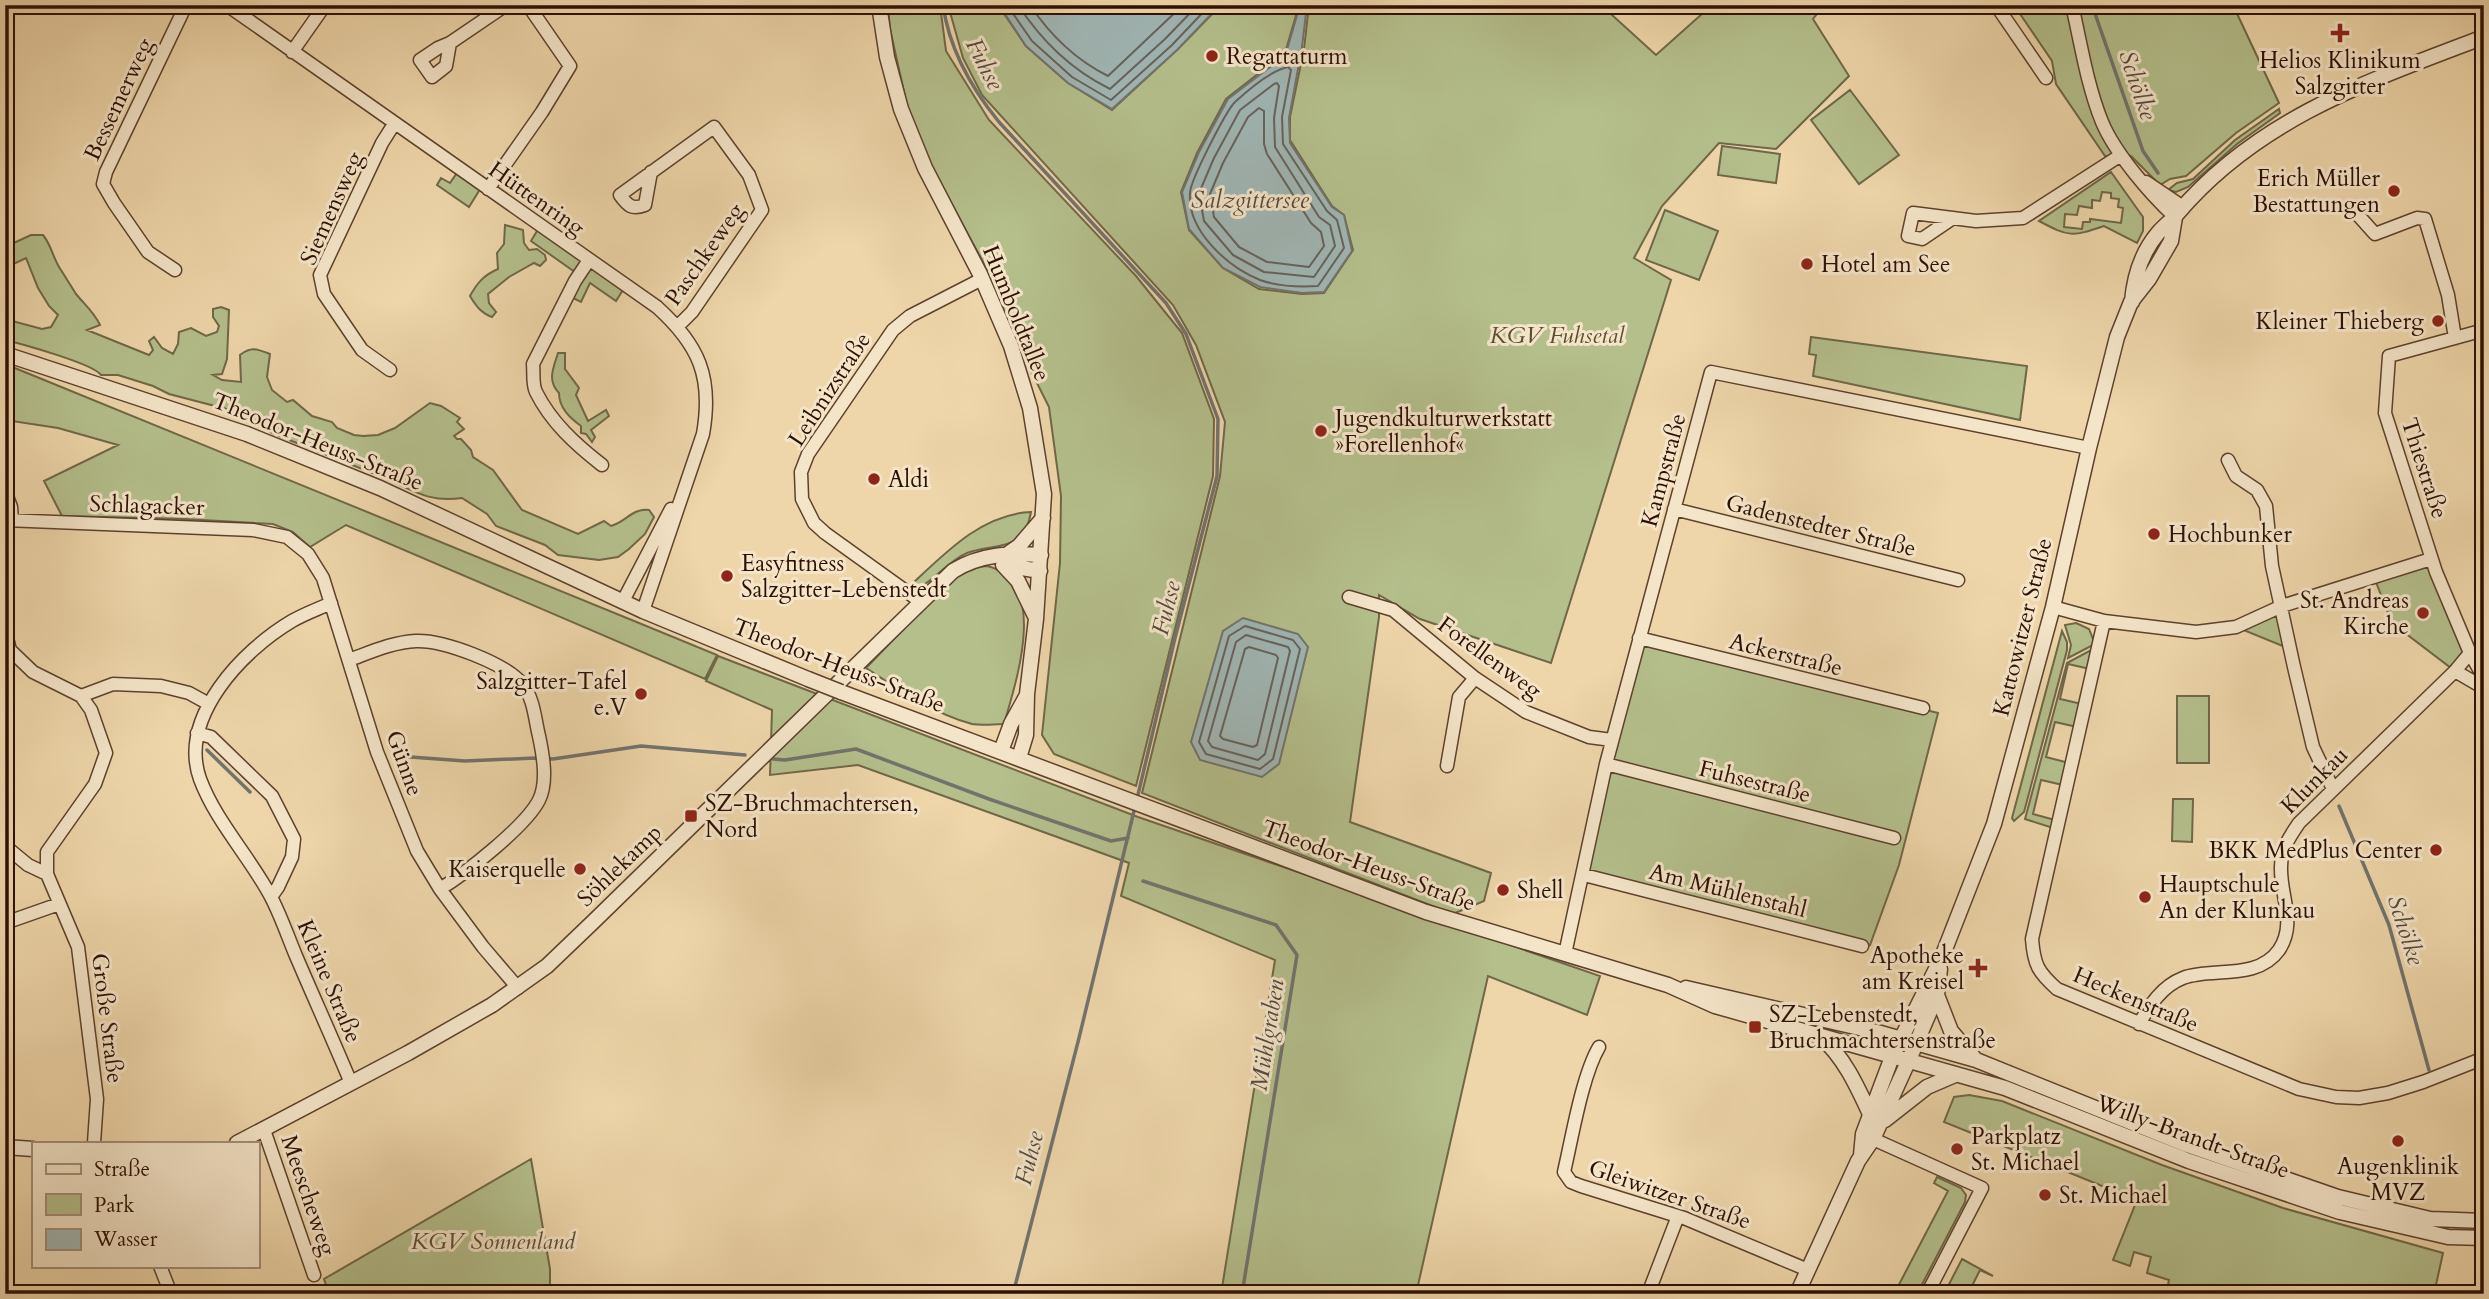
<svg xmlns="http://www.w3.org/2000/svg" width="2489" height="1299" viewBox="0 0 2489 1299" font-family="Cardo,serif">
	<rect width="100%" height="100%" fill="#eed6aa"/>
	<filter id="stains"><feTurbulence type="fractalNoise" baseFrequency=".00286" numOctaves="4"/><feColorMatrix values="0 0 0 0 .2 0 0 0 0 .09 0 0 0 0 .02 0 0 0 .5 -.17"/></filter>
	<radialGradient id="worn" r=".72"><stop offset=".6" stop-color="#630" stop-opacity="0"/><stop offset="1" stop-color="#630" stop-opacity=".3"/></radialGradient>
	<!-- green -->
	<path fill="#b4bf8c" stroke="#706748" stroke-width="2" fill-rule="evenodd" d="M888,5H940L946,51L989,120L1136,276L1182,333L1214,419L1213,476L1136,786L1054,754L1042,735L1060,563L1061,496L1049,407L1019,347L983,262L913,132L890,29Z
		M948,5H998L1026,46L1068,83L1112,110L1179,48L1221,5H1299L1283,60L1272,63L1226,99L1197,153L1181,192L1189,230L1223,268L1259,289L1302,294L1324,293L1353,250L1344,215L1332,206L1290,140V117L1304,49L1309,5H1601L1656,55L1712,5H1824L1813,19L1849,76L1776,149L1719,143L1662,206L1634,258L1671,280L1551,663L1420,619L1379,595V617L1350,822L1491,873L1484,901L1453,914L1142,793L1220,476L1225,422L1196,345L1173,305L982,95L963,58Z
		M2014,5H2233L2279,103L2236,133L2186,176L2170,179L2160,185L2131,156H2105L2056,84L2052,61Z
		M1850,90L1899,155L1859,184L1811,120Z
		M2279,109L2280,113L2237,144L2188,187L2176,192L2168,190L2177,183L2193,179L2235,140Z
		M1722,146L1780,154L1776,183L1718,175Z
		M459,170L482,186L469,207L437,185L441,178L450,183Z
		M2111,172L2143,217V231L2137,243L2104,226C2072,237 2069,237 2039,221ZM2102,192L2111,193V198L2119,199L2118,207L2123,208L2121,223L2090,219V222H2083L2082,229L2064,227L2065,214L2077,215L2079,206L2092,208V200L2100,201Z
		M1665,210L1718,231L1699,280L1646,260Z
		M505,225L523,230L524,243L529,250L537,249L545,255L546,260L540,266L534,263L509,277L488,294L489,303L496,312L492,317C481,313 476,306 470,296C477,283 484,275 498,269L497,253L504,244Z
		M540,226L626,285L616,301L590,283L581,302L567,295L579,275L531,241Z
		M31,235H43C52,246 53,259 61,270C66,278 71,286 76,294C85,305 94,312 100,325L87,330L149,355L153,350L149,341L154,337L162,348L173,354L178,344L179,332L191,328L206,336L217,332L219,326L213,317V309L221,307L229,310L227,359L222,374L213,375L222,380L241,382L240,355C251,346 257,349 270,354L267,377L272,390L287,402L293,400L312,416L332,422L337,428L354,435L363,436L378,435L395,428L430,403L441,406L460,418L457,422L464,429L454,436L457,439H461L471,450L473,457L493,470L522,510L578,534L604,521L611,526C626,522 632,508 649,510L654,517L645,534L629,549L618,557L599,560L558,555L545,545L496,526L487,514L462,498C430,503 414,491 385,478L383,471L377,475L274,434L238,412L169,394L153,386L118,375H101C94,364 22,344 5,340V319L42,329L51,327L58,315L49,306L38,288L26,258L5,268V247Z
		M1811,337L2027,366L2020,420L1813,376L1816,355L1809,354Z
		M558,353H565V369L579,388L576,395L588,421L606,410L609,416L591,430L595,437L592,442L586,434L581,433V426C570,418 559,408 559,393C547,380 553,369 558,353Z
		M5,364L639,623L717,655L705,679L346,525L310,547L293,532L273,524L184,519L62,516L44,481L118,445L58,428L5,420Z
		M1031,512C1024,554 995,542 967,553C949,561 937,577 921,587L911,585C945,553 982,514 1031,512Z
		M2431,559L2470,653L2455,671L2392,623L2374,577Z
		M987,566C1050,581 1016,682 1004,724C994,724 982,726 972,724C933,713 899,690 866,668L946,585L963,572L975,567Z
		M2282,606L2290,649L2236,627Z
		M2076,623L2089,629L2095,644L2068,658L2071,645L2065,625Z
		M2062,631L2067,642V650L2024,812L2014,821L2012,818Z
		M1639,638L1938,713L1899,865L1870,945L1862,946L1584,875Z
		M2095,648L2090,669L2068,664L2060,699L2082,704L2077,727L2055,722L2046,757L2069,763L2063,785L2041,780L2033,814L2055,820L2053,828L2025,819L2067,663Z
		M718,656L1138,817L1600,976L1587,1015L1488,976L1416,1294H1221L1275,960L1121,896L1129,863L858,765L770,775L772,710L706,681Z
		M2177,696H2209V763H2177Z
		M2173,799H2193L2192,842L2172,841Z
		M1969,1095L2002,1101L2162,1165L2283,1208L2443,1253L2434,1294H2166L2169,1280L2147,1273L2151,1257L2134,1252L2130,1266L2113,1260L2137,1200L1944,1122L1954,1097Z
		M531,1159L550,1269V1294H329L324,1279Z
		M1937,1177L1961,1188L1966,1195L1965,1202L1917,1294H1894L1948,1191L1934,1183Z
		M1962,1259L1993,1276L1980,1270L1968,1294H1944Z"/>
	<!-- water -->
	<path fill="#a0b6b5" stroke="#72736e" stroke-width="2" d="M999,5H1220L1177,50L1112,109L1068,83L1026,46Z
		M1300,5H1307L1302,47L1289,118L1290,143L1332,207L1344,215L1352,251L1324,292L1302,293L1260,287L1223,268L1189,229L1182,192L1199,152L1228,99L1274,64L1284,60Z
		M1243,618L1298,634L1308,647L1279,764L1262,777L1200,760L1191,742L1223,631Z"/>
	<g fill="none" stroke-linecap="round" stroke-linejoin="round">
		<!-- shore -->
		<path stroke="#66625c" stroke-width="2" d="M1007,5L1032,41L1072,77L1111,100L1172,45L1210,5
			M1018,5C1042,41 1070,69 1110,89L1165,39L1198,5
			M1030,5C1050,35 1076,60 1108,76L1183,5
			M1288,67L1291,70L1282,117L1283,144L1327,211L1337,220L1344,248L1318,286C1301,287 1277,286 1260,280C1228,267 1187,231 1190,193C1190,181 1226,111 1235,102C1249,89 1270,71 1288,67Z
			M1274,84L1277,83L1279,86L1274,118L1275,147L1319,217L1330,225L1335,246L1314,277L1264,272L1233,255L1204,221L1199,193L1214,158L1240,110Z
			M1259,108L1264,111V144L1267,154L1311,223L1321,232L1324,246L1309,267L1267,262L1239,247L1214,217L1210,194L1223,163L1248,117Z
			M1245,626L1293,640L1300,649L1273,759L1260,769L1206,754L1199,742L1229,636Z
			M1246,635L1288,647L1290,651L1265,754L1258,760L1212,747L1208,741L1236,642Z
			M1249,647L1276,655L1278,658L1257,745L1253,747L1223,739L1220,736L1245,649Z"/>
		<!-- stream -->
		<path stroke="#72736e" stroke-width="3.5" d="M943,5C949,48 972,89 999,122L1166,303L1186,334L1218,419L1217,476L1175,638L1137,799
			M2092,5L2143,151L2158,173
			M207,750L250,792
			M397,756L465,761L535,758L553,759L641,746L745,755
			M773,759L785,760L856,749L989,799L1111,841L1128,838
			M2339,806L2389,925L2429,1070
			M1143,881L1276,925L1297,955L1242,1294
			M1013,1294L1079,1038L1135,807"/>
		<!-- minor casing -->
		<g stroke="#5d412d" stroke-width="15">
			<path id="minor" d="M227,5L657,307C699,345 713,377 703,434L643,611
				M1996,5L2046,78
				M2072,5C2081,44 2087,85 2102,122C2115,153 2150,194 2175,217
				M450,43L446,66L432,77L420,60L438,48L450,43L506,5
				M292,52L325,5
				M651,172L645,205C632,210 628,206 620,195L714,127L749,175L762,210L692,312L678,326
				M2146,182L2183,207
				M488,189L542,112L570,66L528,5
				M2358,215L2375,234L2417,218L2425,219L2448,295L2455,338
				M1953,218L1922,239L1908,236L1913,213L1976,221L2023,218L2121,155
				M589,260L575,281L533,364C534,373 532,384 536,392C551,422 575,444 602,465
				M175,270L148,252L114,203L103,184L106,172L186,5
				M2484,330L2389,356L2385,413L2436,572L2470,653L2484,678
				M390,370L362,350L324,294L320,275L382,143L394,124
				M2228,460L2236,476L2257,490L2266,506L2272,566L2294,667L2313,747L2333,789
				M5,491L11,507L12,520
				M1674,509L1958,580
				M5,520L253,530L287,537L308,554L323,578L377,752L417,851L440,889L483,947L518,988
				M1349,597L1393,610L1475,678L1526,712L1589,737L1612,740
				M623,601L671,509
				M921,602L825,533L814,523L802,499L801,472L808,454L893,330L910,316L982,279
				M331,603C318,609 304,614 292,621C243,650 178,717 200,779C216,822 250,857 271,897C281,916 288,937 296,956C314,998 333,1040 351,1083
				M2053,607L2104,621L2196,632L2236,627L2282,606L2431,559
				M2104,621L2032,939C2034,965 2038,972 2057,989L2299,1089L2336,1097L2359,1098L2388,1093L2423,1082L2484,1058
				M5,630L10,650L33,672L81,696L91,710L106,753L95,784L47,852V874L78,947L97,1099L94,1143
				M1639,638L1923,708
				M349,660C371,652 393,642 416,641C443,640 506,663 523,685C534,699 535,720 539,736C543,755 548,782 539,800C526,826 466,873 440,889
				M2455,671L2484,688
				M81,696L113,684L161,686L189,693L209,704
				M197,733L211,737L272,796L294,839L292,857L278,887L271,897
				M1606,764L1894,838
				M1447,766L1459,697L1475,678
				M5,846L28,865L47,874
				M1584,875L1862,946
				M5,923L59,904
				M1565,954L1606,764L1711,372L2089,448
				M2139,1024C2150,1005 2162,986 2183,978C2212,967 2257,981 2279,950C2297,923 2280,896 2281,867C2281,849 2290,836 2299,823L2455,671L2470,653
				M1599,1047C1582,1076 1572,1138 1564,1172L1571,1182L1581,1186L1684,1218L1808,1270
				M264,1130L314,1275
				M1873,1139L1982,1188L1927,1294
				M160,1266L171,1294
				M1648,1294L1678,1216"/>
		</g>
		<!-- tertiary casing -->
		<g stroke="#5d412d" stroke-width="17">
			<path id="tertiary" d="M879,5L887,57L901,109L925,168L980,274L1011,346L1030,408L1044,494L1036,619L1027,694L1026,735L1019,758
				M2132,302C2134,277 2142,252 2158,233C2164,226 2171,221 2177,214C2258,118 2371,80 2484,37
				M5,354L247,434L380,488L643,611L808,679
				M1009,553L1019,546L1043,518
				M1003,565L1040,571
				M1004,566L1018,581L1036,618
				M841,692L1426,912L1668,985L1715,1006L2005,1088L2189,1161L2340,1212L2448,1237L2484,1238
				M1001,751L1011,724L1027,695
				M1686,988L1877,1032L1976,1060L2187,1145L2338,1197L2430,1219L2484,1221
				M1937,995L1951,1031L1976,1060
				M1820,1036C1844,1057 1857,1086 1870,1114
				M1885,1120L1927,1087L1955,1075
				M237,1143L408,1053L492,1005L547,966L593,922L953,571C980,554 1009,553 1041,555
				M5,1147L33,1149
				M1861,1155L1863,1134L1892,1057L1942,957L1994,824L2053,607L2089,448L2117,337L2131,302L2149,279L2171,241L2175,217
				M1797,1294L1858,1161L1873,1139L1908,1062L1937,995L1940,969"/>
		</g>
		<!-- minor -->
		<use href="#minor" stroke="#f4e4c8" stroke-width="12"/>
		<!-- tertiary -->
		<use href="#tertiary" stroke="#f4e4c8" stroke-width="14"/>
		<!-- tertiary-bridge casing -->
		<g stroke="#5d412d" stroke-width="17" stroke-linecap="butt">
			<path id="tertiary-bridge" d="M808,679L841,692"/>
		</g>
		<!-- tertiary-bridge -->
		<use href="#tertiary-bridge" stroke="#f4e4c8" stroke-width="14"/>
	</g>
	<!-- markers -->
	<g fill="#8f2418" stroke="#f4e4c8" stroke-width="2.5">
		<path d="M2336.5 22.5h7v7h7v7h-7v7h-7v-7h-7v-7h7z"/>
		<circle cx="1212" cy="56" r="7"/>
		<circle cx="2394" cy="191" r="7"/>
		<circle cx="1807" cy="264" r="7"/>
		<circle cx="2438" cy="321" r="7"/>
		<circle cx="1321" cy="431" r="7"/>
		<circle cx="874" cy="479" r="7"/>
		<circle cx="2154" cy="534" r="7"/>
		<circle cx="727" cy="576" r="7"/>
		<circle cx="2423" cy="613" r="7"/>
		<circle cx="641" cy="694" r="7"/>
		<rect x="684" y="809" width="14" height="14" rx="3.5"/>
		<circle cx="2436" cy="850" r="7"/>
		<circle cx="580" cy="869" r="7"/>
		<circle cx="1503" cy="890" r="7"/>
		<circle cx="2145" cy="897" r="7"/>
		<path d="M1974.5 957.5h7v7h7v7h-7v7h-7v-7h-7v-7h7z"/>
		<rect x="1748" y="1020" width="14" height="14" rx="3.5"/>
		<circle cx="2398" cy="1141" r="7"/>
		<circle cx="1957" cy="1149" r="7"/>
		<circle cx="2045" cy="1195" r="7"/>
	</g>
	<g text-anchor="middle" stroke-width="6" stroke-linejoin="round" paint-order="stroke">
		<!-- poi labels -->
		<g font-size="23" fill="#2d0f03" stroke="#f4e4c8" text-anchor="start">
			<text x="1226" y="64">Regattaturm</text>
			<text x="2340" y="68" text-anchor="middle">Helios Klinikum<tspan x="2340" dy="26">Salzgitter</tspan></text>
			<text x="2380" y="186" text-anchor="end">Erich Müller<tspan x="2380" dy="26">Bestattungen</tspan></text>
			<text x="1821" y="272">Hotel am See</text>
			<text x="2424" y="329" text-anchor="end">Kleiner Thieberg</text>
			<text x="1335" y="426">Jugendkulturwerkstatt<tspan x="1335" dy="26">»Forellenhof«</tspan></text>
			<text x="888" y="487">Aldi</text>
			<text x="2168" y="542">Hochbunker</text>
			<text x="741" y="571">Easyfitness<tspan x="741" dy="26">Salzgitter-Lebenstedt</tspan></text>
			<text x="2409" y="608" text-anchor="end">St. Andreas<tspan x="2409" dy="26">Kirche</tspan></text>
			<text x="627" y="689" text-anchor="end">Salzgitter-Tafel<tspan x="627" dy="26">e.V</tspan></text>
			<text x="705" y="811">SZ-Bruchmachtersen,<tspan x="705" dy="26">Nord</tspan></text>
			<text x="2422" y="858" text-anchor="end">BKK MedPlus Center</text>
			<text x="566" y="877" text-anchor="end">Kaiserquelle</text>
			<text x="2159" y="892">Hauptschule<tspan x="2159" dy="26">An der Klunkau</tspan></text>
			<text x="1517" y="898">Shell</text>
			<text x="1964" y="963" text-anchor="end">Apotheke<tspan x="1964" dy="26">am Kreisel</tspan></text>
			<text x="1769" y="1022">SZ-Lebenstedt,<tspan x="1769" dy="26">Bruchmachtersenstraße</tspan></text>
			<text x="1971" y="1144">Parkplatz<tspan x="1971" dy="26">St. Michael</tspan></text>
			<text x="2398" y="1174" text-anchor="middle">Augenklinik<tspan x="2398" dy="26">MVZ</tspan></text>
			<text x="2059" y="1203">St. Michael</text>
		</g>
		<!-- street labels -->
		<g font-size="23" fill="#2d0f03" stroke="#f4e4c8">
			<text transform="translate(118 99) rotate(-65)" y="8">Bessemerweg</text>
			<text transform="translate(537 198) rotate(35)" y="8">Hüttenring</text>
			<text transform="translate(331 208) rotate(-66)" y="8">Siemensweg</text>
			<text transform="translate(704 254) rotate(-55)" y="8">Paschkeweg</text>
			<text transform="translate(1017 313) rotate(68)" y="8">Humboldtallee</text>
			<text transform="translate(829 389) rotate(-57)" y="8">Leibnizstraße</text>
			<text transform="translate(318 441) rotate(22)" y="8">Theodor-Heuss-Straße</text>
			<text transform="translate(2425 468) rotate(72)" y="8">Thiestraße</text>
			<text transform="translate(1663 470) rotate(-75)" y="8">Kampstraße</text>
			<text transform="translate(147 505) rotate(2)" y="8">Schlagacker</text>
			<text transform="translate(1821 525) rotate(14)" y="8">Gadenstedter Straße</text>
			<text transform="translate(2022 627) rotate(-76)" y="8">Kattowitzer Straße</text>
			<text transform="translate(1786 654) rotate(14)" y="8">Ackerstraße</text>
			<text transform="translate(1490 657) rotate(36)" y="8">Forellenweg</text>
			<text transform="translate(839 665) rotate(21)" y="8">Theodor-Heuss-Straße</text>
			<text transform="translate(405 763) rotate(70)" y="8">Günne</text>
			<text transform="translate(2314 780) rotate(-45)" y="8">Klunkau</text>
			<text transform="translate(1755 781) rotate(14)" y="8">Fuhsestraße</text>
			<text transform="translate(619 865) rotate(-44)" y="8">Söhlekamp</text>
			<text transform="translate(1369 865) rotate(20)" y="8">Theodor-Heuss-Straße</text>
			<text transform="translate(1728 890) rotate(14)" y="8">Am Mühlenstahl</text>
			<text transform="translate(330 981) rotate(67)" y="8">Kleine Straße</text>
			<text transform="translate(2136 999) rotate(23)" y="8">Heckenstraße</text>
			<text transform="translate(108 1018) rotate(83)" y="8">Große Straße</text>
			<text transform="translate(2193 1136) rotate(20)" y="8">Willy-Brandt-Straße</text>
			<text transform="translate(1670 1194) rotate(19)" y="8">Gleiwitzer Straße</text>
			<text transform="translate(309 1195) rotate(71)" y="8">Meescheweg</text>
		</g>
		<!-- park labels -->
		<g font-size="23" font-style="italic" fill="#5c4d33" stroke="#f4e4c8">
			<text x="1557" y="343">KGV Fuhsetal</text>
			<text x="493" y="1249">KGV Sonnenland</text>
		</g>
		<!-- water labels -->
		<g font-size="24" font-style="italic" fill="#554941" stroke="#f4e4c8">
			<text transform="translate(985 64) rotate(63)" y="8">Fuhse</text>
			<text transform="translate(2138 85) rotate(71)" y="8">Schölke</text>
			<text x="1250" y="208">Salzgittersee</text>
			<text transform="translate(1166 608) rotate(-76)" y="8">Fuhse</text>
			<text transform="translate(2406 930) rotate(72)" y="8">Schölke</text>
			<text transform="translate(1267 1035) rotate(-81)" y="8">Mühlgraben</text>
			<text transform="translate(1029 1158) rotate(-76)" y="8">Fuhse</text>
		</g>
	</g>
	<!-- margin -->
	<rect width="2489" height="1299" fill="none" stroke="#eed6aa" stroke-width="28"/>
	<rect x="7" y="7" width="2475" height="1285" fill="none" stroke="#2d0f03" stroke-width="3.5"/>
	<rect x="14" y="14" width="2461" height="1271" fill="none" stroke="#2d0f03" stroke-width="2"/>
	<!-- legend -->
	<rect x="32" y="1142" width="228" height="126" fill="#f4e4c8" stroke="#a48f79" stroke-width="2"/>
	<rect x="46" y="1164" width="35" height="10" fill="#f4e4c8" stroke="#a48f79" stroke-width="2"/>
	<text x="94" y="1176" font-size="21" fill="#2d0f03">Straße</text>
	<rect x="46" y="1194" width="35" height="21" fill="#b4bf8c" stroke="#a48f79" stroke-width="2"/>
	<text x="94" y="1212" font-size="21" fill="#2d0f03">Park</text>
	<rect x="46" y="1229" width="35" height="21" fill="#a0b6b5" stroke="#a48f79" stroke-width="2"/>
	<text x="94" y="1246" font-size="21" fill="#2d0f03">Wasser</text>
	<rect width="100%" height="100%" filter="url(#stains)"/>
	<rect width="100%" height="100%" fill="url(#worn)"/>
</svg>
